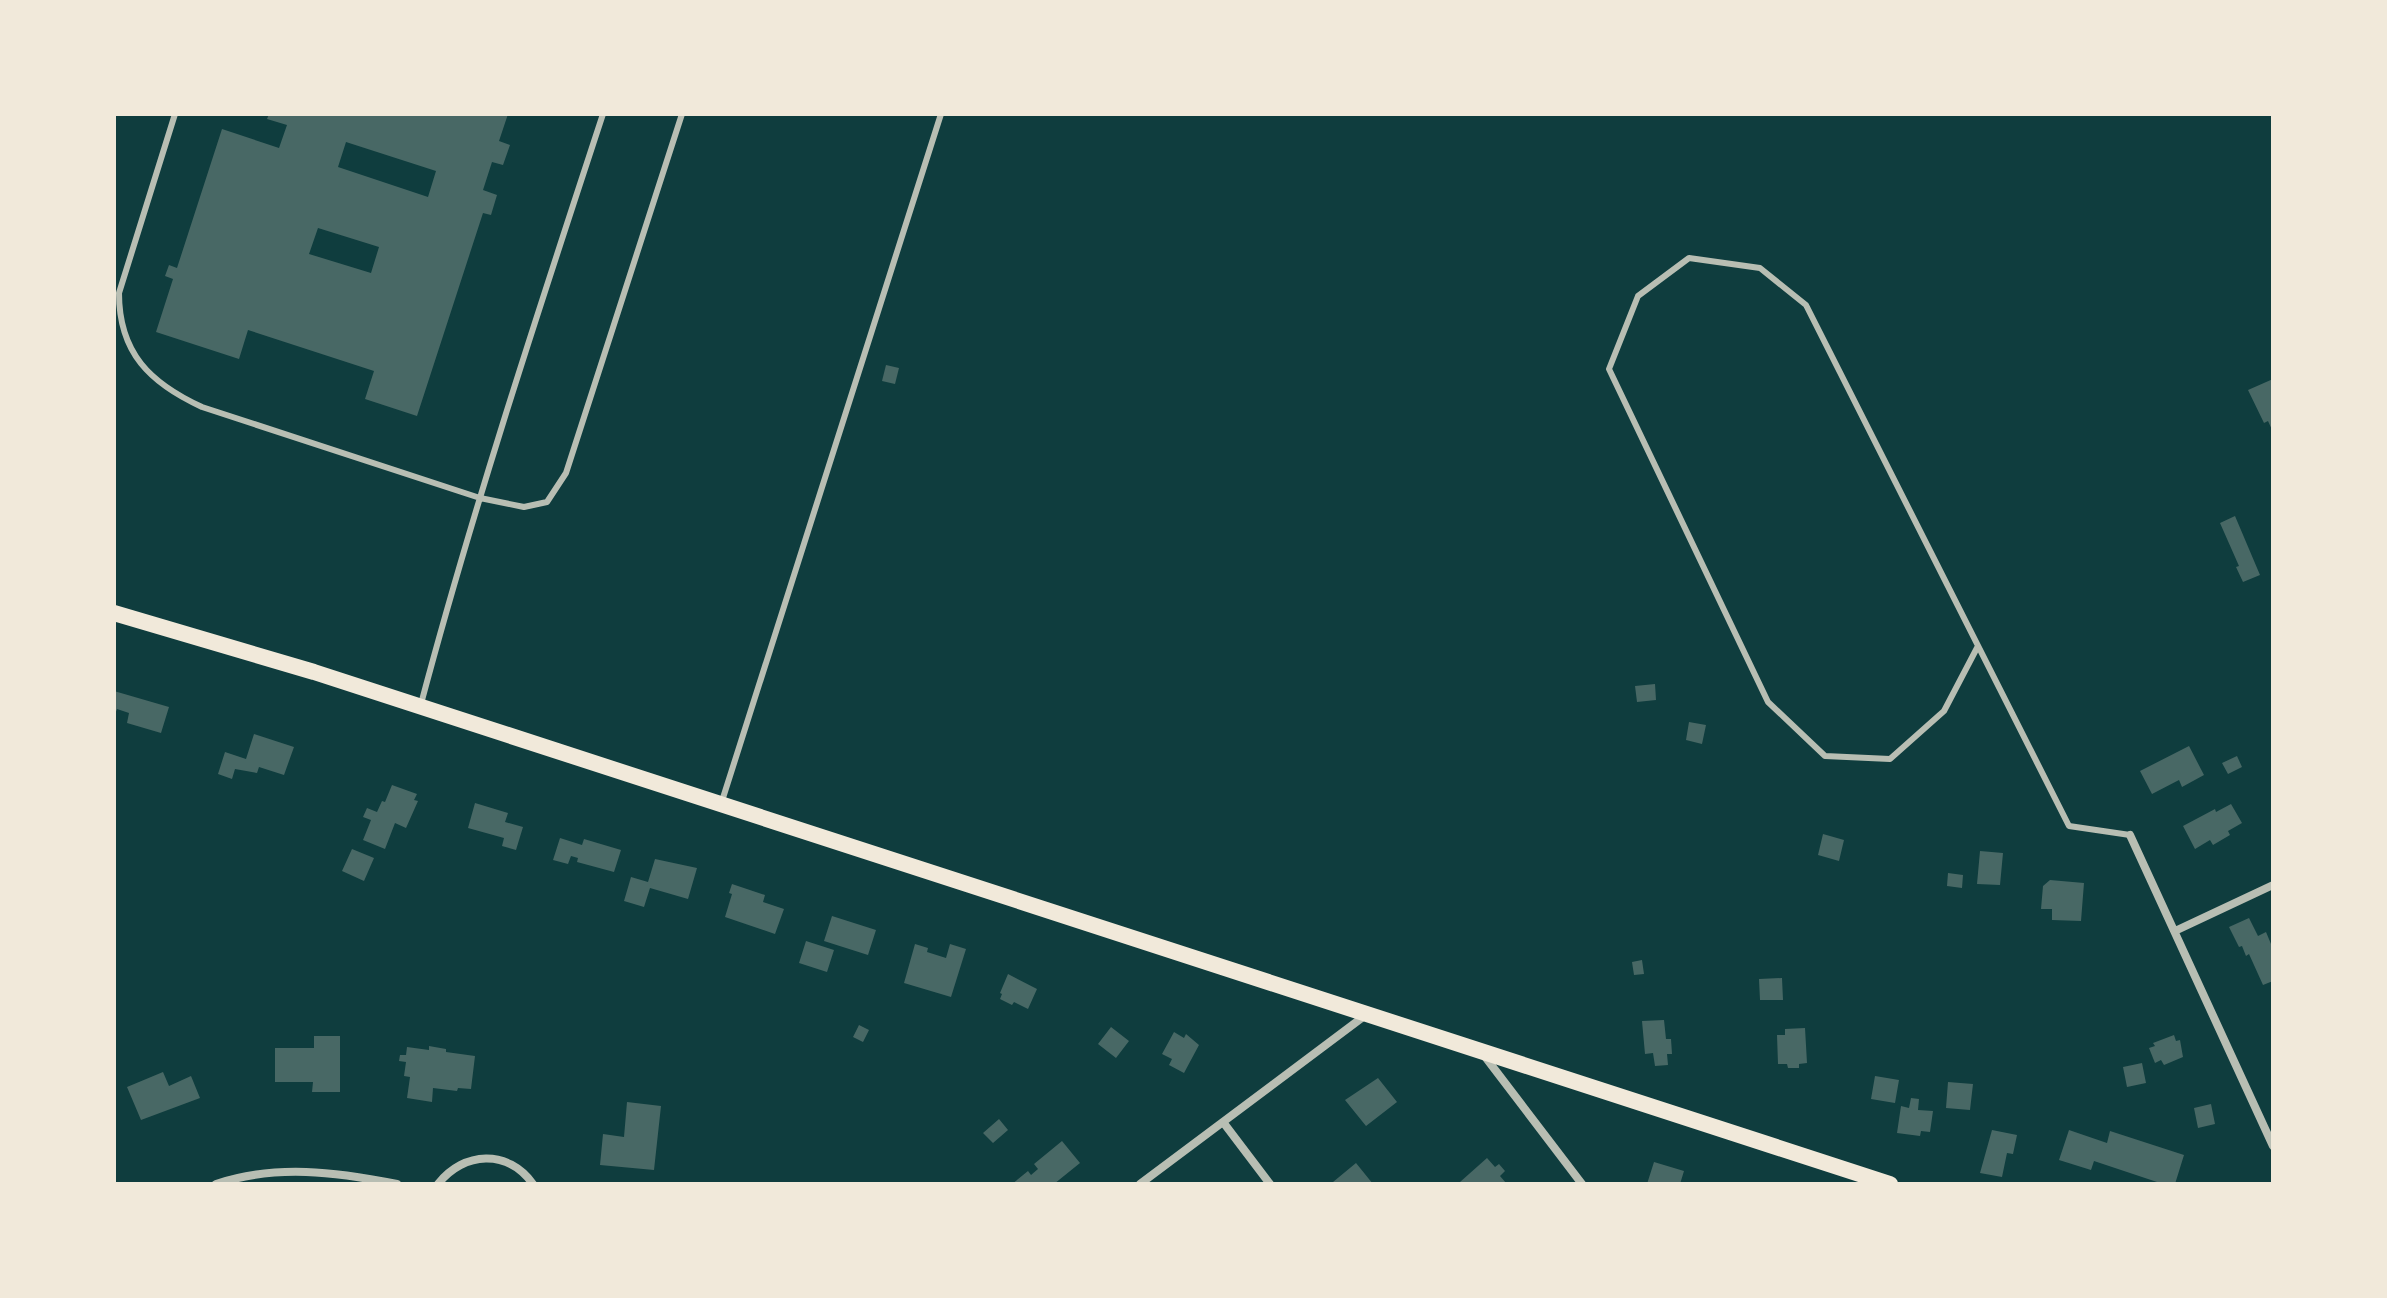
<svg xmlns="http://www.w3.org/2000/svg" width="2387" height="1298" viewBox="0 0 2387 1298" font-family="Roboto,sans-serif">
	<rect width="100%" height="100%" fill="#0f3d3e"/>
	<!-- building -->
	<path fill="#486865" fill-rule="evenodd" d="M269,114H508L499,141L510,145L503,165L492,162L483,190L497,195L491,215L483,213L417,416L365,399L374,371L248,330L239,359L156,332L173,279L165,276L169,265L177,268L222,129L279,148L287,125L267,119ZM346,142L436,171L428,197L338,167ZM318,228L379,247L371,273L309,254Z
		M886,365L899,368L895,384L882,381Z
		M2273,379V432L2268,421L2264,423L2248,390Z
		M2235,516L2260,575L2243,582L2236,567L2239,566L2220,523Z
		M1655,684L1656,700L1637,702L1635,686Z
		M114,691L169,707L161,733L127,723L129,713L117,709L114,717Z
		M1689,722L1706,725L1702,744L1686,740Z
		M254,734L294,747L284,775L259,767L257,773L235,769L232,779L218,774L225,752L246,759Z
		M2189,746L2204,775L2182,787L2179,780L2152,794L2140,771Z
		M2237,756L2242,767L2228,774L2222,763Z
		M392,785L417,794L414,800L418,801L406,828L395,823L385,849L363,840L371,820L363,817L367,808L377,812L382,801L385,802Z
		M475,803L508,813L505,822L523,827L516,850L502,846L504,838L468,828Z
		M2231,804L2242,823L2228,831L2230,835L2213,845L2210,840L2195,849L2183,826L2215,809L2216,812Z
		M1823,834L1844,840L1839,861L1818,855Z
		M560,838L582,845L584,839L621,850L614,872L577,862L578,858L571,856L568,864L553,860Z
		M352,849L374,858L364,881L342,871Z
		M1980,851L2003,853L2000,885L1977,884Z
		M655,859L697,868L688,899L650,888L644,907L624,901L631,877L648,882Z
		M1948,873L1963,875L1962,888L1947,886Z
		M2050,880L2084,883L2081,921L2052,920V909H2041L2043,886Z
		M732,884L765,895L763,902L784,909L775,934L725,917L732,894L729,893Z
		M832,916L876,930L868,955L824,941Z
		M2249,918L2258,936L2266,932L2271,944L2273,943V981L2263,985L2249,954L2246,956L2242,946L2239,947L2229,927Z
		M806,941L834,950L827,972L799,963Z
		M915,944L928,948L927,952L946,958L950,944L966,949L951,997L904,983Z
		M1642,960L1644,974L1634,975L1632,962Z
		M1008,974L1037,989L1028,1009L1014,1002L1012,1005L1000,999L1002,994L1000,993Z
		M1782,978L1783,1000H1760L1759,979Z
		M1664,1020L1666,1039H1671L1672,1054H1667L1668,1065L1655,1066L1653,1053L1645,1054L1642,1021Z
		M859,1025L869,1030L863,1042L853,1037Z
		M1111,1027L1129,1041L1116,1058L1098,1044Z
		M1805,1028L1807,1063L1799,1064V1068H1788L1787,1064H1778L1777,1035H1785V1029Z
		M1174,1032L1184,1038L1186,1034L1199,1045L1184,1073L1169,1065L1172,1059L1162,1054Z
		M2174,1035L2176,1041L2180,1040L2183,1057L2164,1065L2161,1060L2155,1063L2149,1048L2155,1046L2153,1043Z
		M314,1036H340V1092H312L313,1082H275V1048H314Z
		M429,1046L446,1049V1052L475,1056L471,1089L458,1088L457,1091L433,1088L432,1102L407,1098L410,1077L404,1076L406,1062L399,1061L400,1055H406L407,1047L429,1050Z
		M2142,1063L2146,1083L2127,1087L2123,1067Z
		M163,1072L169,1086L191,1076L200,1098L141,1120L127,1087Z
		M1875,1076L1899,1080L1895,1103L1871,1099Z
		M1378,1078L1397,1102L1366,1126L1345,1100Z
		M1948,1082L1973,1084L1970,1110L1946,1108Z
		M1911,1098L1919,1099L1918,1110L1933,1111L1930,1132L1921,1131L1920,1136L1897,1133L1901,1106L1909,1108Z
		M627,1102L661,1106L654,1170L600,1165L603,1134L624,1137Z
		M2211,1104L2215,1124L2198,1128L2194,1108Z
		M999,1119L1008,1130L993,1143L983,1133Z
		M1992,1130L2017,1135L2013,1154L2007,1153L2002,1177L1980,1173Z
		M2069,1130L2107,1143L2110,1131L2184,1155L2175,1184H2163L2094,1161L2091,1170L2059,1160Z
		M1062,1141L1080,1163L1054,1184H1012L1028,1171L1031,1175L1038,1169L1034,1164Z
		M1487,1158L1495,1167L1499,1164L1505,1171L1500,1176L1506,1183L1462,1184L1460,1182Z
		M1654,1162L1684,1171L1680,1184H1647Z
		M1356,1163L1373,1184H1335L1333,1182Z"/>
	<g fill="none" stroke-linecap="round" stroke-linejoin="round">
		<!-- service -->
		<path stroke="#b8beb3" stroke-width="6" d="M175,114L119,293C119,353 150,383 202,407L480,498L524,507L547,502L566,473L682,114
			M1978,646L1944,711L1890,759L1825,756L1768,702L1609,369L1638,296L1689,258L1760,268L1806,305L2069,826L2130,835
			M421,704C474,505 539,309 603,114
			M722,801L941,114"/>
		<!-- minor -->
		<path stroke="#b8beb3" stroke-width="8" d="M2130,835L2273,1146
			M2175,931L2273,885
			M1483,1054L1582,1184
			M1223,1122L1270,1184
			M216,1184C276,1164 336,1172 397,1184
			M438,1184C464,1151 508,1149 533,1184
			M1140,1184L1367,1014"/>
		<!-- secondary -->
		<path stroke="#f1e9da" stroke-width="16" d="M114,613L314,672L1890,1184"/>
	</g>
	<!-- border -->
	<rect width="2387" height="1298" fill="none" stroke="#f1e9da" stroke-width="232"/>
</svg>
